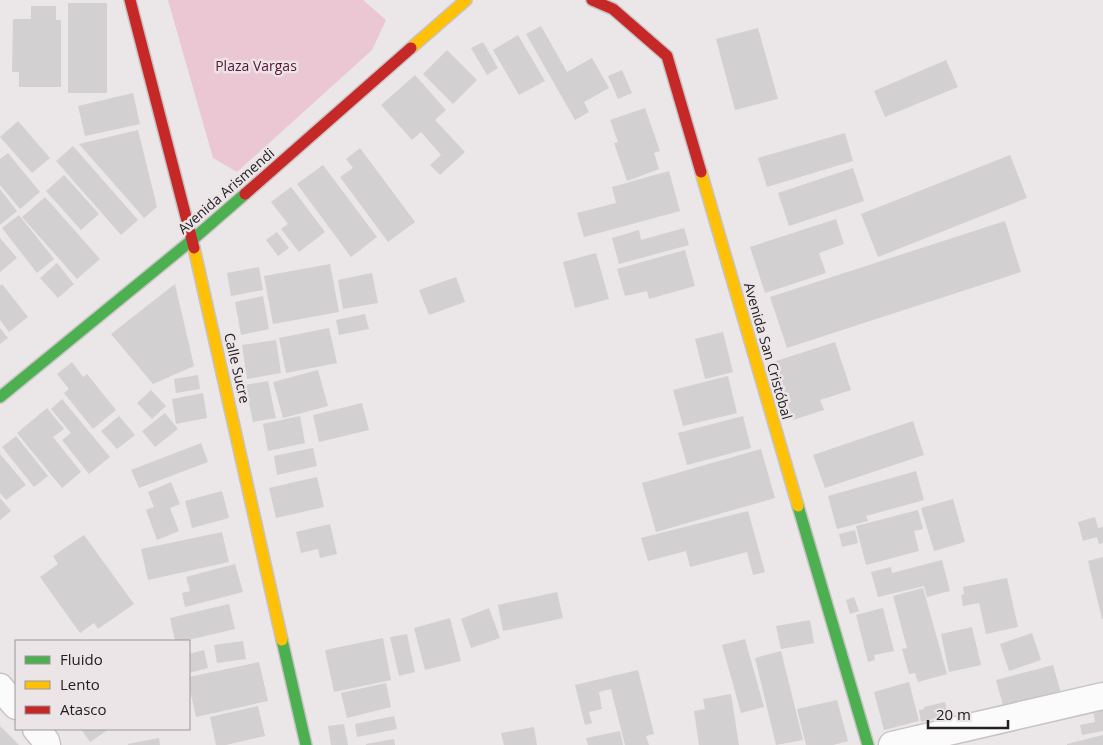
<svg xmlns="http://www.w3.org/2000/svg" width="1103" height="745" viewBox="0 0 1103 745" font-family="'Open Sans',sans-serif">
	<rect width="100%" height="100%" fill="#ebe6e8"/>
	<!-- green -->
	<path fill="#eac7d3" d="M168,0H363L386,20L372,50L237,172L213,158Z"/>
	<!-- building -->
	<path fill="#d3d0d1" d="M68,3H107V93H68Z
		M31,6H56V20H61V87H19V72H12L13,19H31Z
		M541,26L567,72L592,58L609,88L584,102L589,112L575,120L526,34Z
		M758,28L778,99L735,110L716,39Z
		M518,35L545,81L519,95L493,50Z
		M483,42L498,68L487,75L471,48Z
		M447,50L477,80L453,104L423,74Z
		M946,60L958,87L885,117L874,91Z
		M622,70L632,93L618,99L608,76Z
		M415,75L446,110L435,120L465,152L440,175L430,165L441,155L421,132L412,140L381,105Z
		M133,93L140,124L85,136L78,106Z
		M645,108L660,151L654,153L659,169L627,181L614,143L618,142L610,120Z
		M18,121L50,158L32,173L0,137Z
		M138,130L157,207L144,218L79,144Z
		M845,133L853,161L767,187L758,158Z
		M73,146L138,220L121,235L56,161Z
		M360,148L415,222L388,242L340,177L353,168L346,159Z
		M8,153L40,192L20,209L0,185V159Z
		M1010,155L1027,198L878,257L861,214Z
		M323,165L377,237L351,257L297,184Z
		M853,168L864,201L789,226L778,193Z
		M669,171L680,211L584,237L577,213L616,203L612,187Z
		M64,175L99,214L81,230L46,191Z
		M291,187L325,232L299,252L281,229L288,224L271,202Z
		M0,189L17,211L0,225Z
		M45,197L100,259L77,279L22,217Z
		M19,215L54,259L37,273L2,228Z
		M836,219L844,244L819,253L826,273L765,293L750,247Z
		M1005,221L1021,272L787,348L770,297Z
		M684,228L689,245L619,264L612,238L639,230L641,240Z
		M277,232L289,248L278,256L266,240Z
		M0,238L17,258L0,272Z
		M685,250L695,286L649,299L647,291L625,296L617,269Z
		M596,253L609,299L575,308L563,262Z
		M57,263L74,284L58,298L40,278Z
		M330,264L339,312L273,324L264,276Z
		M259,267L263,290L231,296L227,273Z
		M372,273L378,303L343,309L338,280Z
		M456,277L465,302L429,315L419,290Z
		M2,284L28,317L9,332L0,320V286Z
		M175,284L194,366L153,384L111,334Z
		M263,296L269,329L241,335L235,302Z
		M365,314L369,329L339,335L336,320Z
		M0,328L8,338L0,344Z
		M329,328L337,363L286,373L279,338Z
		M723,332L733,372L705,379L695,339Z
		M276,340L281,373L247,379L242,345Z
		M835,342L851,390L820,400L824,410L793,420L773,362Z
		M72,362L83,377L87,374L116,410L93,429L64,393L69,389L57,374Z
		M318,370L328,406L283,418L273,382Z
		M198,375L200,389L176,393L174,379Z
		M728,376L737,413L683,426L673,390Z
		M268,381L276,418L253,422L245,385Z
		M151,390L166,406L152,419L137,403Z
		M203,393L207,418L176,424L172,399Z
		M62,399L110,457L89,474L62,440L71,433L51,409Z
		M362,403L369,430L319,442L313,415Z
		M47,408L64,429L53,437L81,472L62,488L17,433Z
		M165,413L178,429L155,447L142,431Z
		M119,416L135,435L117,449L101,431Z
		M300,416L305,443L268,451L263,424Z
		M743,416L751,448L687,465L678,433Z
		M913,421L924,455L825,488L813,455Z
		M16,436L48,476L34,487L2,447Z
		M201,443L208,462L139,488L131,470Z
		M313,448L317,466L277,475L274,456Z
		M761,449L775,498L656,532L642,483Z
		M0,454L26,485L6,500L0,493Z
		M916,471L924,500L866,516L868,521L837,529L828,496Z
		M317,477L324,507L276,518L269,488Z
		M171,482L180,504L170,508L179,531L157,540L146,510L154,507L148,492Z
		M222,491L229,518L192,528L185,501Z
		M0,498L11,511L0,520Z
		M953,499L965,542L934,551L921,508Z
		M918,510L923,529L914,531L919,551L866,565L856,526Z
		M748,511L765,572L753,575L747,552L690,567L686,551L648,561L641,538Z
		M1095,517L1098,528L1103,527V543L1099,544L1097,537L1083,541L1078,522Z
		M330,524L337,554L320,558L318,549L301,553L296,532Z
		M855,530L858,543L842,547L839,534Z
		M222,532L229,562L148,580L141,549Z
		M84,535L134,604L98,629L94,623L80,633L40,577L58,564L53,556Z
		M1103,557V619H1102L1088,561Z
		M942,560L950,591L927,597L924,586L878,597L871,572L891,567L892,573Z
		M235,564L243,592L185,607L182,593L190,591L186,577Z
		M1007,578L1018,627L986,634L979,603L963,606L961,595L964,594L963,587Z
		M923,588L947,674L918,682L915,673L909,674L902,649L907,648L893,596Z
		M557,592L563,618L503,631L498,605Z
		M854,597L859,611L850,614L846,600Z
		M229,604L235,629L184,641H175L170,618Z
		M489,608L500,638L471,648L461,619Z
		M883,608L894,651L874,655L875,660L868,662L856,615Z
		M450,618L461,661L425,670L414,628Z
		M810,620L814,643L781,649L776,626Z
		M972,627L981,665L949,672L941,634Z
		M1032,633L1041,660L1009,671L1000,644Z
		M407,634L415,672L399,676L390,637Z
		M383,638L391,680L334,692L325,650Z
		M745,639L764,707L741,713L722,645Z
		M243,641L246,659L217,663L214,645Z
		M204,650L208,668L189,673V654Z
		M781,651L803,740L776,745L755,658Z
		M259,662L268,701L196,717L189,686V677Z
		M1053,665L1061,693L1004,709L996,680Z
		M638,670L654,734L646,736L649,745H625L611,689L599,692L602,709L589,712L592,723L585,725L575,685Z
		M909,682L919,721L884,730L874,692Z
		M386,683L391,707L347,718L341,693Z
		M731,694L739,745H699L694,711L705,709L703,699Z
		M837,700L848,741L833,745H806L797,709Z
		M945,702L948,715L921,722L919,710L924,709V707Z
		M1103,703V731L1082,735L1080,725L1095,722L1092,705Z
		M258,706L265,736L226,745H216L210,717Z
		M394,716L397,729L357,737L355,724Z
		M344,724L348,745H331L328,726Z
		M0,726L19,745H0Z
		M534,727L537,745H504L501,733Z
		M81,729H109L90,742Z
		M620,731L623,745H588L586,738Z
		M1103,735V745H1067V744Z
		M159,738L160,745H128V744Z
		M394,739L395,745H366V744Z"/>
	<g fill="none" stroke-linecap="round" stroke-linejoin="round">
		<!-- street casing -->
		<g stroke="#c7c4c5" stroke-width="29">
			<path id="street" d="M0,687L16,706
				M36,729L46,741L47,745
				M892,745L1103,696"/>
		</g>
		<!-- fast casing -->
		<g stroke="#c7c4c5" stroke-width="14">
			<path id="fast" d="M0,397L192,240L245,194
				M798,506L868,745
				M282,640L306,745"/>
		</g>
		<!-- slow casing -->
		<g stroke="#c7c4c5" stroke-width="14">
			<path id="slow" d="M411,48L466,0
				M701,172L798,506
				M194,248L282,640"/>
		</g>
		<!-- jam casing -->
		<g stroke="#c7c4c5" stroke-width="14">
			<path id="jam" d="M130,0L194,248
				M592,0L613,9L667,56L701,172
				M245,194L411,48"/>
		</g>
		<!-- street -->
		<use href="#street" stroke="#fcfbfc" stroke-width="26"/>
		<!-- fast -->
		<use href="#fast" stroke="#4caf50" stroke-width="11"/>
		<!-- slow -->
		<use href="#slow" stroke="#ffc107" stroke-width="11"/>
		<!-- jam -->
		<use href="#jam" stroke="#c62828" stroke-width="11"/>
	</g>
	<g text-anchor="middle" stroke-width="5" stroke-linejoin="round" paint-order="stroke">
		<!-- park labels -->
		<g font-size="14" fill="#5b1234" stroke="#ece5e7">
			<text x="256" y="71">Plaza Vargas</text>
		</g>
		<!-- street labels -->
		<g font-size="14" fill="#232021" stroke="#ece5e7">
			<text transform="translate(226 191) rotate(-41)" y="5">Avenida Arismendi</text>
			<text transform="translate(768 351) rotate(74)" y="5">Avenida San Cristóbal</text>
			<text transform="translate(237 368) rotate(77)" y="5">Calle Sucre</text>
		</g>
	</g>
	<!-- legend -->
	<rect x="15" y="640" width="175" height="90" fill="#ece5e7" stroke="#9c9698"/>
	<rect x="25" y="656" width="25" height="8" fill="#4caf50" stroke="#9c9698"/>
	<text x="60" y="665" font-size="15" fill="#232021">Fluido</text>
	<rect x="25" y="681" width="25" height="8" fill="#ffc107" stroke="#9c9698"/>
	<text x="60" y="690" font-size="15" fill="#232021">Lento</text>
	<rect x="25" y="706" width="25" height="8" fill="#c62828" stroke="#9c9698"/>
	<text x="60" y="715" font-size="15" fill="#232021">Atasco</text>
	<!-- scale -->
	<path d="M928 720v8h80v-8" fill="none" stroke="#232021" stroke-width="2.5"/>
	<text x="936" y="720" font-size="15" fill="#232021" stroke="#ece5e7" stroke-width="4" paint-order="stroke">20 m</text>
</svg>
